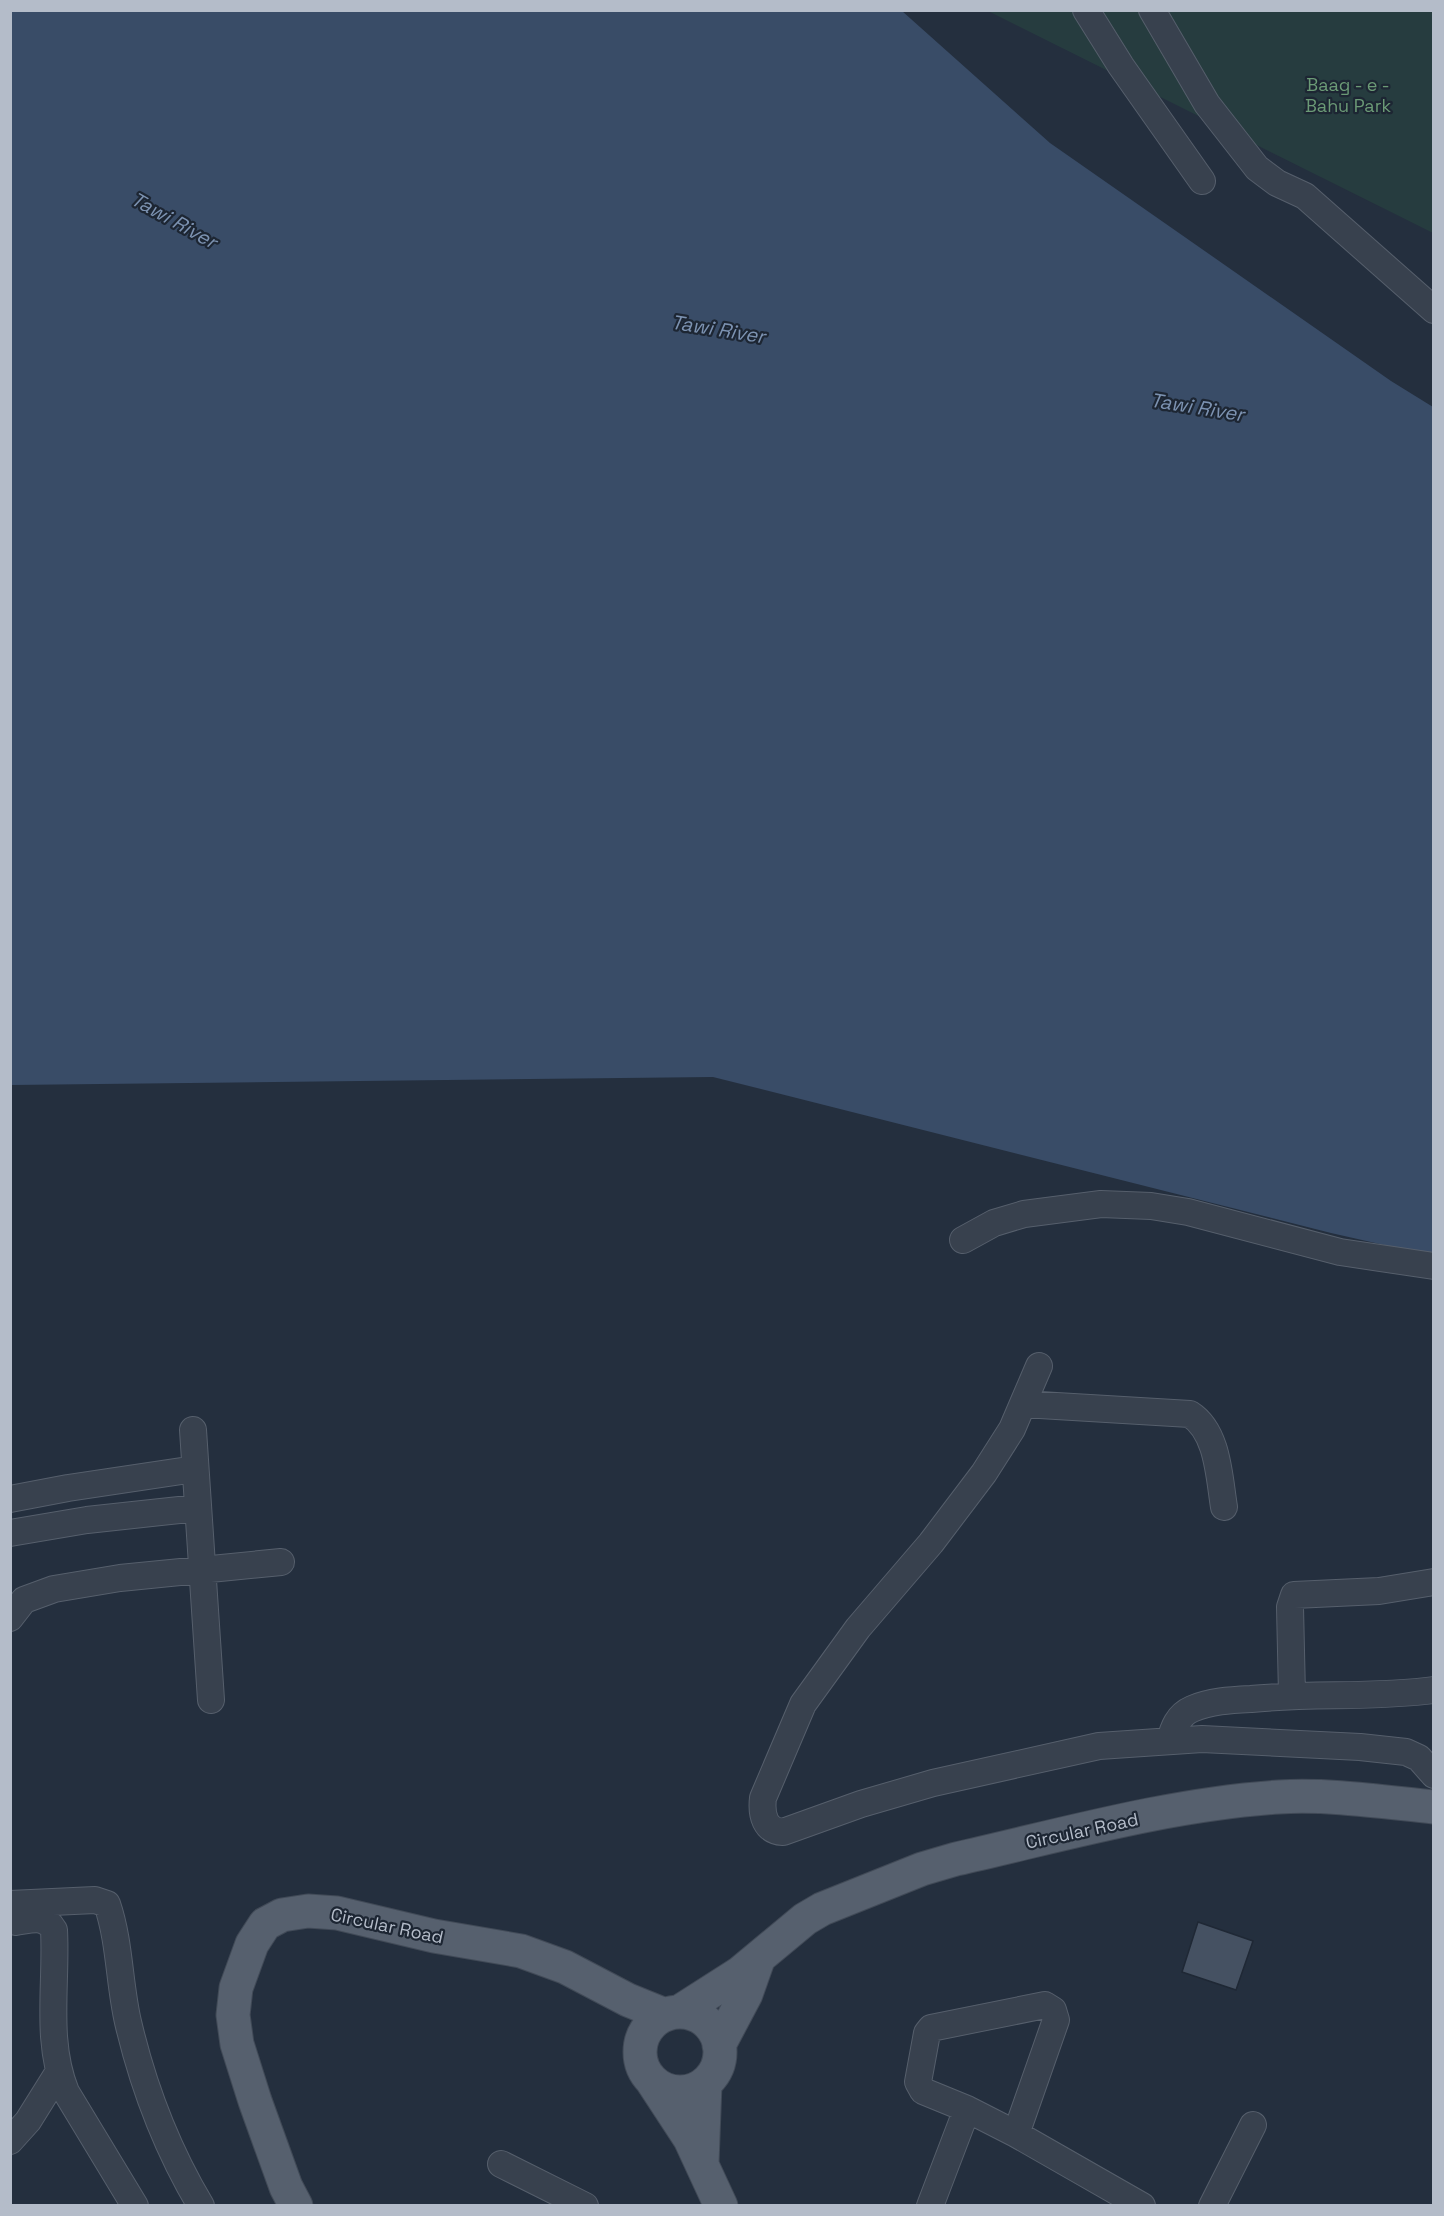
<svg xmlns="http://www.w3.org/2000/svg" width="1444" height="2216" viewBox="0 0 1444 2216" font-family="'Space Grotesk',sans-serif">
	<rect width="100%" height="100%" fill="#242f3e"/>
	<!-- green -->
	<path fill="#263c3f" d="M988,11H1433V233Z"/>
	<!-- water -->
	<path fill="#394c67" d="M10,11H902L1050,143L1391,381L1433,407V1256L1331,1233L713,1077L11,1085Z"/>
	<!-- building -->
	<path fill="#455162" stroke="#1f2835" stroke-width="1.5" d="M1198,1922L1253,1941L1236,1990L1182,1972Z"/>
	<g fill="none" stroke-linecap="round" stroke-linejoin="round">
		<!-- minor casing -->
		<g stroke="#565f6c" stroke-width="28">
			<path id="minor" d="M1086,10L1121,66L1202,181
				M1152,10L1207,104L1257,168L1277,183L1305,196L1434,310
				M963,1240L994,1223L1024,1214L1101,1204L1151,1206L1188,1212L1340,1252L1434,1266
				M1039,1366L1012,1429L984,1473L931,1543L858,1628L803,1704L763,1798C761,1815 765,1831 783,1832L861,1804L933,1783L1099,1746L1202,1739L1360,1747L1406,1752L1419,1758L1434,1775
				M1023,1404L1190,1414C1218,1432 1219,1476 1224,1507
				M193,1430L211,1700
				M10,1499L68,1488L195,1469
				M10,1533L87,1520L198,1508
				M10,1618L24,1600L54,1589L120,1578L281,1562
				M1292,1695L1290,1607L1294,1595L1379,1591L1434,1582
				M1170,1741C1173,1728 1178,1715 1192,1709C1210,1701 1231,1700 1251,1699C1311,1693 1375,1698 1434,1690
				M10,1904L95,1900L107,1904C120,1942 119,1983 128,2022C143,2086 167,2149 201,2206
				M15,1922C31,1920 45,1914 54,1930C57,1983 45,2041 66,2092L135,2206
				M1045,2005L1053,2010L1056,2020L1016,2134L967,2109L923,2091L918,2082L927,2033L931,2028Z
				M1016,2134L1142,2206
				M10,2141L28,2121L58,2073
				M501,2164L585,2206
				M930,2206L967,2109
				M1212,2206L1253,2125"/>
		</g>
		<!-- major casing -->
		<g stroke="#414a57" stroke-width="35">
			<path id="major" d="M679,2012L740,1973L805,1919L822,1909L922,1869L956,1859C1062,1835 1170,1804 1279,1797C1330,1794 1383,1802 1434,1807
				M640 2052a40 40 0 1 1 80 0a40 40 0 1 1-80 0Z
				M719,2045L746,1994L758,1960
				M652,2081L690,2139L721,2206
				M702,2163L705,2084
				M296,2206L286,2187L255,2101L237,2044L233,2015L236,1988L252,1944L265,1924L282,1915L308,1911L337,1913L434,1936L521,1951L565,1967L628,2000L665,2015"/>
		</g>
		<!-- minor -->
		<use href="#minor" stroke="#38414e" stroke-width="26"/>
		<!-- major -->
		<use href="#major" stroke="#56606e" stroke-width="33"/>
	</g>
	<g text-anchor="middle" stroke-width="4.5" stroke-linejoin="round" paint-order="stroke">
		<!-- park labels -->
		<g font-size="18" fill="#6b9a76" stroke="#1d2633">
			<text x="1348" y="91">Baag - e -<tspan x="1348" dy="21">Bahu Park</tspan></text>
		</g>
		<!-- street labels -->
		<g font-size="18" fill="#b4bcc9" stroke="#1d2633">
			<text transform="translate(1082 1831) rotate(-12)" y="6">Circular Road</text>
			<text transform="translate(387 1926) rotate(12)" y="6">Circular Road</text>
		</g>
		<!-- water labels -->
		<g font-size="20" font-style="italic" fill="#7c92b1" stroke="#1d2633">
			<text transform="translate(174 220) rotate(29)" y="7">Tawi River</text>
			<text transform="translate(718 329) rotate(9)" y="7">Tawi River</text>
			<text transform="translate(1197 407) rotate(9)" y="7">Tawi River</text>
		</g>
	</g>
	<!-- border -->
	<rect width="1444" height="2216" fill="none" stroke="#b4bcc9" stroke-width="24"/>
</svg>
